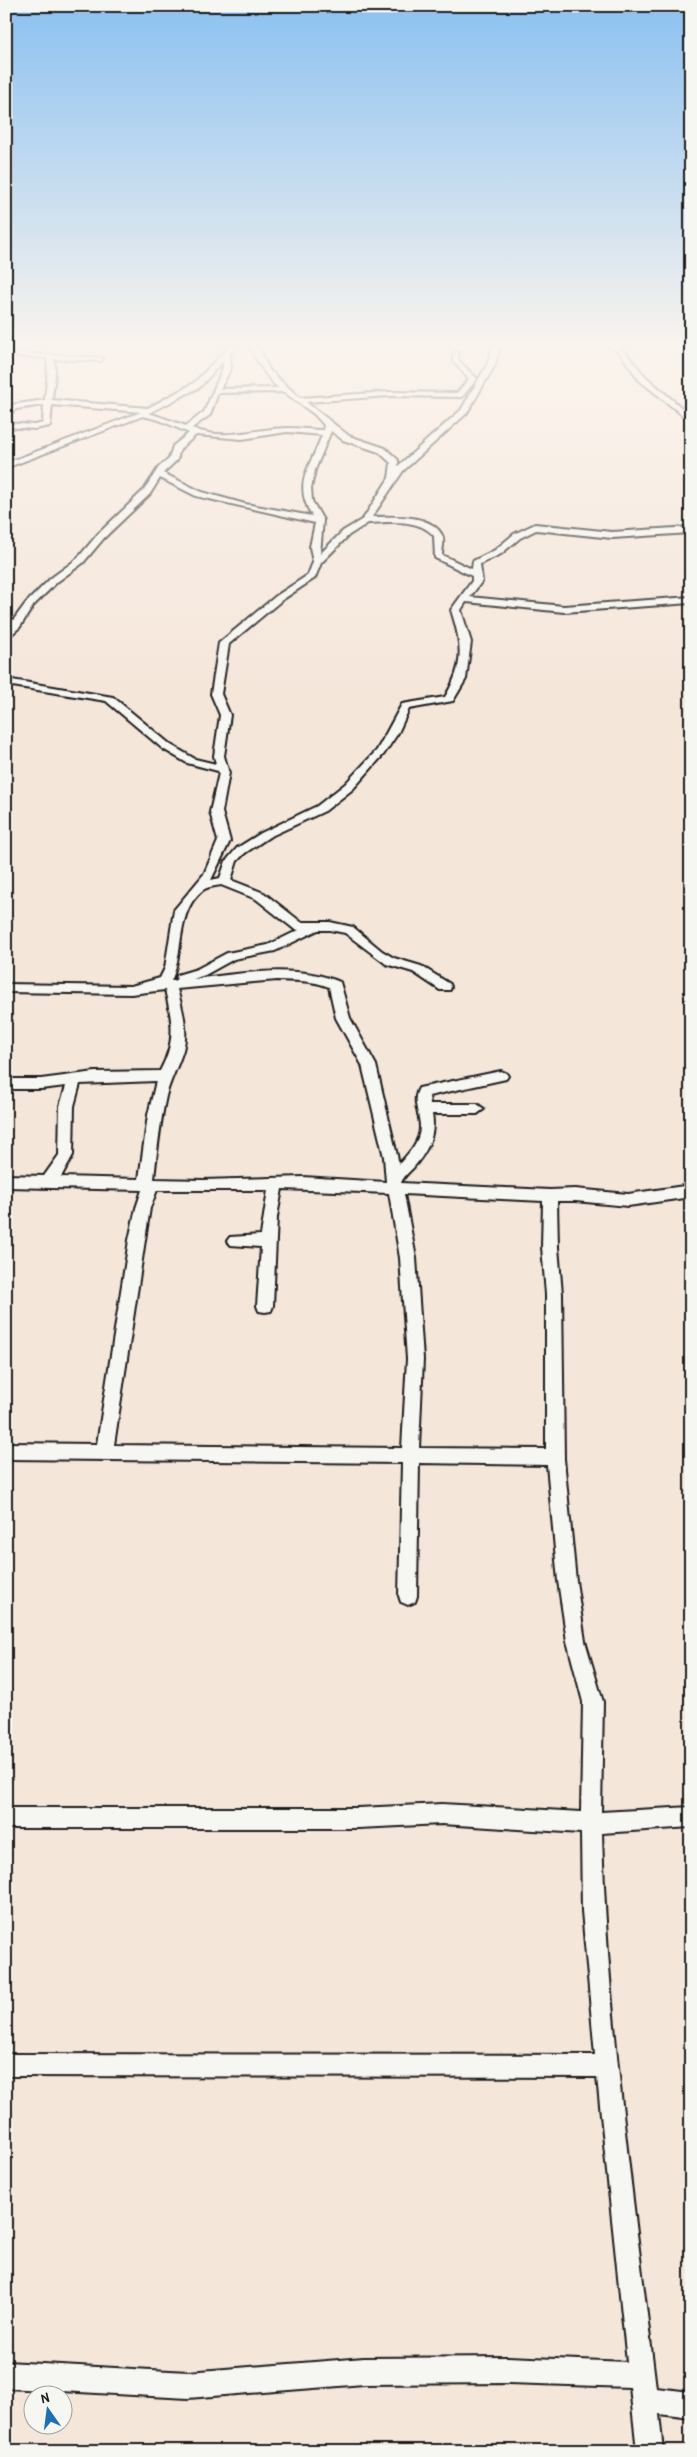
<svg xmlns="http://www.w3.org/2000/svg" width="697" height="2457" viewBox="0 0 697 2457" font-family="'Patrick Hand',sans-serif">
	<rect width="100%" height="100%" fill="#f5e6da"/>
	<filter id="ink" filterUnits="userSpaceOnUse"><feTurbulence type="fractalNoise" baseFrequency=".02" numOctaves="2"/><feDisplacementMap in="SourceGraphic" scale="10" xChannelSelector="R" yChannelSelector="G"/><feConvolveMatrix kernelMatrix="1 2 1 2 8 2 1 2 1" color-interpolation-filters="sRGB"/></filter>
	<g filter="url(#ink)">
		<g fill="none" stroke-linecap="round" stroke-linejoin="round">
			<!-- street casing -->
			<g stroke="#1c1c1c" stroke-width="4">
				<path id="street" d="M230,346H237L230,354L231,368L220,389L278,388C266,376 257,363 250,346H257L270,371L300,398L389,392L457,393L469,379L453,361V353L458,352L459,361L477,379L462,397L389,396L306,402L349,436L385,448L398,460V466L461,410L487,365L493,346H500L495,365L467,413L403,471L372,517C392,517 430,513 442,535C445,541 442,548 442,555L472,569L473,561L495,550L514,534L535,524L612,532L691,527V533L612,538L536,530L520,538L501,554L480,564L482,581L470,597L564,606L691,597V603L564,612L466,602L461,610L471,642L466,679L453,701L409,709L398,733L384,754L353,789L325,811L269,837L245,853L237,861L231,880L264,893L301,922H330L353,927L382,951L394,958L421,966L450,984L451,987L450,990H440L413,972L386,964L345,933L330,930H318L275,951L234,959L205,975L193,979C240,974 295,963 340,982L350,1018L376,1065L399,1164C408,1154 420,1142 420,1127C420,1113 411,1101 419,1088L501,1071L506,1073L508,1076L506,1079L429,1096L430,1104H477L484,1109L477,1114H432C436,1135 427,1152 413,1168C409,1172 403,1177 401,1183L550,1190L575,1189L628,1194L691,1185V1197L628,1206L575,1201H557L558,1247L562,1294L564,1459L576,1581L585,1641L603,1702L601,1812L691,1807V1827L602,1833C607,2018 634,2203 656,2388L691,2392V2418L659,2414L663,2451H637L630,2387L508,2383L364,2384L188,2398L6,2388V2362L188,2372L364,2358L508,2357L627,2362L597,2077L6,2076V2054L595,2055L582,1911L581,1833L442,1824L358,1828H6V1808H358L442,1804L581,1812L583,1702L567,1641L558,1581L547,1465L419,1463L417,1596L415,1602L408,1605L401,1602L399,1596L402,1463L6,1459V1443L97,1444L129,1240L136,1208L142,1190L6,1187V1175L44,1176L59,1155L60,1106L66,1086L41,1089H6V1079H41L95,1072L160,1071C176,1041 173,1022 165,990L131,994L6,992V984L131,986L160,978L165,968L174,910L204,874L218,841L210,812L219,773L218,771L187,763L163,749L106,701L6,685V679L113,697L171,745L195,759L216,764L214,756L220,715L211,694L219,643L276,596L308,575L313,562L310,547L315,523L196,496L160,478L150,494L104,538L83,563L57,582L33,606L20,627L6,639V630L26,603L51,578L77,559L98,534L144,490L159,467L169,459L173,446L189,433L159,420L143,416L6,468V463L141,412L52,405L50,426L35,429L6,427V423L35,425L43,423L44,405L16,409L6,416V410L11,405L45,400C46,383 49,377 47,358L6,356V352L103,358L101,361L54,359C57,377 53,383 52,400L148,408L194,383ZM223,361V368L204,412L186,426L149,413L200,387ZM284,392L315,415L324,425L323,430C312,430 300,428 288,428C256,428 224,442 192,428L210,415L218,393ZM331,431L343,440L379,452L391,463L389,478L363,519L343,531L320,554L323,520L312,501L311,488L315,470ZM287,432L322,435C311,467 292,482 312,516L245,504L202,492L163,473L177,460L180,449L196,435L242,439ZM368,523C388,522 420,518 434,536L435,558L472,576V581L451,610C462,645 465,664 445,697L402,704L377,750L345,784L317,806L261,833L237,848L226,861L220,878L211,880L230,841L222,812L229,773L224,756L230,715L221,694L229,644L282,600L315,578L321,563L349,535ZM221,885L256,899L294,929L299,930L268,945L227,953L197,969L177,975L176,980L171,981C185,952 175,912 203,890C207,887 216,886 221,885ZM277,980C295,981 312,980 329,987L336,1018L362,1065L384,1157L386,1182L303,1177L203,1180L154,1179C157,1151 160,1123 166,1096C170,1081 176,1070 181,1056C190,1034 183,1011 177,989ZM156,1081L148,1115L139,1179L61,1177L73,1155L74,1106L80,1084ZM282,1189L389,1193L400,1258L407,1359L402,1448L114,1445L145,1240L150,1208L157,1190H268L261,1235L230,1237L227,1241L230,1245L261,1247L257,1306L259,1311L265,1312L271,1311L273,1306L277,1217ZM404,1194L543,1201L542,1247L546,1294V1449L419,1448L423,1359L416,1258Z
					M609,346H617L625,352L645,376L691,416V422L639,380L621,354Z"/>
			</g>
			<!-- street -->
			<use href="#street" fill="#f6f6f2" fill-rule="evenodd"/>
		</g>
	</g>
	<!-- sky -->
	<linearGradient id="sky" x2="0" y2="1"><stop stop-color="#8bc1f1"/><stop offset="0.5" stop-color="#faf4ee"/><stop offset="1" stop-color="#faf4ee" stop-opacity="0"/></linearGradient>
	<rect width="697" height="690" fill="url(#sky)"/>
	<!-- margin -->
	<rect width="697" height="2457" fill="none" stroke="#f6f6f2" stroke-width="25"/>
	<rect x="12" y="12" width="672" height="2432" fill="none" stroke="#1c1c1c" stroke-width="2" filter="url(#ink)"/>
	<!-- north arrow -->
	<g transform="translate(48 2410) rotate(346)"><circle r="24" fill="#f6f6f2" stroke="#9f9f9c"/>
	<path d="M0-4L9 19L0 12L-9 19Z" fill="#1f6fb2"/>
	<text y="-8" font-size="14" font-weight="bold" text-anchor="middle" fill="#1c1c1c">N</text>
	</g>
</svg>
